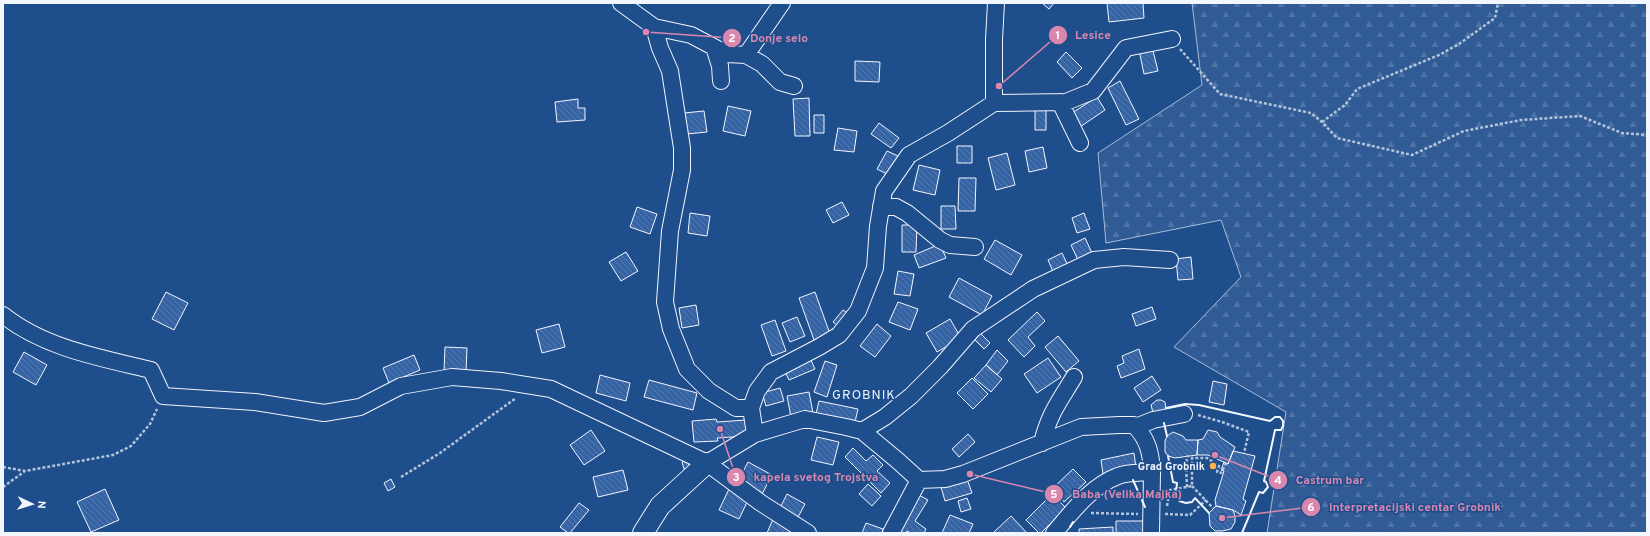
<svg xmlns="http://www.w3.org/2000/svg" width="1650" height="536" viewBox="0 0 1650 536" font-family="Overpass,sans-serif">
	<defs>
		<pattern id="forest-firs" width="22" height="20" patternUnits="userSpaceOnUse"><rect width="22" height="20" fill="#305b95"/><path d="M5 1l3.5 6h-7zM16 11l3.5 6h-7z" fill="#4e73a5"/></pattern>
		<pattern id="building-back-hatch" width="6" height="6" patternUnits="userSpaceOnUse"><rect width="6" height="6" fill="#3563a3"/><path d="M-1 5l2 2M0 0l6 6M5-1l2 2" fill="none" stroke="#537ab1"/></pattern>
	</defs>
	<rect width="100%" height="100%" fill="#1f4e8c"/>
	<!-- forest -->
	<path fill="url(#forest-firs)" stroke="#a8bbd7" d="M1192,3H1647V533H1267L1286,412L1174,347L1241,277L1221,220L1106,243L1098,153L1202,85Z"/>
	<!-- building -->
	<path fill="url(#building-back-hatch)" stroke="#f2f6ff" d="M1042,3H1054L1049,9Z
		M1107,3H1143L1144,18L1109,22Z
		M1152,47L1158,71L1144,74L1139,50Z
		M1066,52L1082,68L1072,78L1057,62Z
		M855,61L880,62L879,82L855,81Z
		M1120,81L1139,119L1126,125L1108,88Z
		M1097,97L1105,110L1077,129L1069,115Z
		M809,98L810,136H795L793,99Z
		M578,99V108H585V120L557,122L555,102Z
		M728,106L751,111L745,136L723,131Z
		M1035,107H1046V130H1035Z
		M704,111L707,132L687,134L684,113Z
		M814,115H824V133H814Z
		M879,123L899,138L891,148L871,134Z
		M838,128L857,131L854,152L834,150Z
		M957,146H972V163H957Z
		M1043,147L1047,168L1029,172L1025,151Z
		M887,151L898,156L889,175L877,169Z
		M1007,153L1015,185L996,190L988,158Z
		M919,165L940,170L935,195L913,190Z
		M959,178H976L975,211H958Z
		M842,202L849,215L833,223L826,210Z
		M941,206H955L956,229H941Z
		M637,207L657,214L650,234L630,227Z
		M690,213L710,216L707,236L688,233Z
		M1084,213L1090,229L1077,233L1072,218Z
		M902,225H917L916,252H902Z
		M1085,238L1092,253L1078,260L1071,245Z
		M995,240L1022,255L1011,275L984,259Z
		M940,244L946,258L919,268L914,255Z
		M626,252L638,271L621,281L609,262Z
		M1062,253L1070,270L1055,276L1048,260Z
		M1191,257L1193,279L1178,280L1176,259Z
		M898,271L914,274L910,296L894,294Z
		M959,278L992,296L982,315L949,297Z
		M166,292L188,303L174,330L152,319Z
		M815,292L830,334L814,340L799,298Z
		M898,302L918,309L910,330L889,322Z
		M696,305L699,325L682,328L679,308Z
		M1152,307L1156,319L1136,326L1132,314Z
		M843,310L850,315L841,328L833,322Z
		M1037,312L1045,321L1028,337L1035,346L1024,357L1008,340Z
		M797,317L805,336L790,342L782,323Z
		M950,319L961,338L937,352L926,333Z
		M775,320L786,351L772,356L761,325Z
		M559,324L565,347L542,353L536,330Z
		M877,324L891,336L875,357L860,346Z
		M979,332L990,343L984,349L973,338Z
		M1058,336L1079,361L1066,372L1045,347Z
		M445,347L467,348L466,373L444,372Z
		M1139,349L1145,369L1121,378L1117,366L1124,363L1122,356Z
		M997,350L1008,361L997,375L986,365Z
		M24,352L47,365L36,385L13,372Z
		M414,355L420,370L389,383L383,368Z
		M810,358L815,369L789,380L784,369Z
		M1048,358L1061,377L1037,393L1024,374Z
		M825,361L837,365L827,397L814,392Z
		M986,365L1002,379L991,392L974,378Z
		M600,375L630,383L626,401L596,393Z
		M1152,376L1161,390L1143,402L1134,388Z
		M972,378L988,394L973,409L957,393Z
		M649,380L697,393L693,410L644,397Z
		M1213,381L1227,384L1224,405L1209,402Z
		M780,388L784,401L766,406L762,393Z
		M809,392L813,413L791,417L787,396Z
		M1157,400H1161L1165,402L1166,410L1153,413L1151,405Z
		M819,401L858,409L855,422L816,414Z
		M716,419L717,422L746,420L747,436L717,438L718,441L694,442L692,421Z
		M591,430L605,451L584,465L570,445Z
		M1208,430L1217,432L1220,437L1235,447L1228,464L1208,455H1197L1198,440L1203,439Z
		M1173,432L1183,436L1186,440H1198L1197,455L1175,458L1168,456L1165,452V441L1167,436Z
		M968,434L975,442L959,457L952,449Z
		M817,437L839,442L833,465L811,460Z
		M853,448L866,461L873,455L883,465L877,471L890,483L881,493L845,457Z
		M1233,451L1255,456L1243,499L1246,501L1241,515L1233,510L1216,506L1215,500L1224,471L1221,470L1224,462L1228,464Z
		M1134,453L1136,468L1103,474L1101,460Z
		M687,460L690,467L684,469L682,462Z
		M748,462L772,475L761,496L737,483Z
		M1073,469L1086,482L1064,502L1052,489Z
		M623,470L628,490L598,497L593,477Z
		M391,479L395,487L388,491L384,483Z
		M967,479L972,493L945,501L941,487Z
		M868,484L881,496L872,506L859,494Z
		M105,489L119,520L91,532L77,502Z
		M729,489L749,498L739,519L719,510Z
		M787,494L805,504L797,519L779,510Z
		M917,494L928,500L915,521L926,529L924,533H910L907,531L906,533H901L895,529Z
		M1052,494L1066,508L1041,533H1039L1026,520Z
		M967,498L971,509L961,512L958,501Z
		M579,503L589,510L570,533H568L560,527Z
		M1216,506L1233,510L1235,516V522L1231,529L1222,531H1215L1210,526L1209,513Z
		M950,515L973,524L969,533H942Z
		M1011,516L1027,533H993Z
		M773,519L794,529L793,533H767Z
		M1116,521H1144V533H1116Z
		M866,523L883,529L882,533H862Z
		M1113,527V533H1079V529Z"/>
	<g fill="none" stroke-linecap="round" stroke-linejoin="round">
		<!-- minor casing -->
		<g stroke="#f2f6ff" stroke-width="18">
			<path id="minor" d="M621,3L654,27L660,48L670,71L682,148V170L670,231L665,302L671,329L687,369L709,391L736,408H751
				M654,27L691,35L727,54L746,55L782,3
				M714,47L720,66L721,81
				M746,55L762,64L780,82L794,86
				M1060,102L1080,143
				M994,103L1066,102L1093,91L1126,48L1172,39
				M881,206L896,207L907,213L940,240L950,245L975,247
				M3,315C44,348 101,358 151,370L163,396L255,402L324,413L360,407L401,386L452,377L501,381L551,389L707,463L761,503L808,533
				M1136,427L1153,420L1184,414
				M862,431L897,460L919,480L945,479L963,474L1081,427L1119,425H1134C1148,439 1151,453 1152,472C1141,473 1128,472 1118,476C1091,486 1072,512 1054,533
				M755,434L805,419L846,427L862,431L885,417L911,396L940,367L973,329L1033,289L1094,260L1124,257L1170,260
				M1042,443C1049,414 1059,402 1074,377
				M707,463L755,434L751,408L757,391L771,372L819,347L839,335L858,311L875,268L878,226L884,191L909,155L948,133L994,103V39L996,3
				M891,533L919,480
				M1151,533L1152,472"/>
		</g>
		<!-- major casing -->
		<g stroke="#f2f6ff" stroke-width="22">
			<path id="major" d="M643,533L660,506L707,463"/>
		</g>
		<!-- path -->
		<path stroke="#b3c4dc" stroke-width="2.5" stroke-dasharray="3 2" stroke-linecap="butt" d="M1180,49L1220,94L1311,113L1322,122L1337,138L1412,155L1464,131L1521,120L1580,116L1622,133L1647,135
			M1322,122L1345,105L1357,89L1439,55L1459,44L1495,18L1498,3
			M1198,415L1222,422L1249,432L1244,453
			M3,467L25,471L113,455L131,446L150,424L157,409
			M401,477L440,453L516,398
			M1192,486L1213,508
			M3,487L25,471
			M1187,487L1186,463L1188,455
			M1167,506L1170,490L1192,486V458H1207L1219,466L1217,472L1221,473L1226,463
			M1091,513L1138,514
			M1165,514L1190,515L1206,500"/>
		<!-- minor -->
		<use href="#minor" stroke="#1f4e8c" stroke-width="16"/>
		<!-- major -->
		<use href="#major" stroke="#1f4e8c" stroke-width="20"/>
		<!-- wall -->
		<path stroke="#f2f6ff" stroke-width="2" d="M1166,408L1185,404L1199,405L1270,421L1275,417H1280L1283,421V426L1281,430H1275L1264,481L1266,482L1268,487L1263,493L1259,492L1242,533
			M1164,423L1167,436
			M1168,456L1173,482L1177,483L1176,492L1179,501L1186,503L1192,502L1195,498L1209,513
			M1133,480L1145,507
			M1070,527L1073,522"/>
	</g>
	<!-- markers -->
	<circle fill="#ffb74d" stroke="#1f4e8c" stroke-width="1.5" cx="1213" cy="466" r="4"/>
	<g text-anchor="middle" stroke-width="3" stroke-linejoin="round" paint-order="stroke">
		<!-- poi labels -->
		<g font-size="11" font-weight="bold" fill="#f2f6ff" stroke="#1f4e8c" text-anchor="end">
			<text x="1205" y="470">Grad Grobnik</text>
		</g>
		<!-- quarter labels -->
		<g font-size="13" letter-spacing="1" fill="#f2f6ff" stroke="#1f4e8c">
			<text x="864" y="399">GROBNIK</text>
		</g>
	</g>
	<!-- callouts -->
	<path fill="none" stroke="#da87ad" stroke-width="1.5" d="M999 86L1058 35M646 32L732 38M720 429L736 477M1215 455L1278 480M970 474L1054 494M1222 518L1311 507"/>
	<g fill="#da87ad" stroke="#1f4e8c" stroke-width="1.5">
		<circle cx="999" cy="86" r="4"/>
		<circle cx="646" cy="32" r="4"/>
		<circle cx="720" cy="429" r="4"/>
		<circle cx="1215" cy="455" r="4"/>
		<circle cx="970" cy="474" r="4"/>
		<circle cx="1222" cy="518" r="4"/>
		<circle cx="1058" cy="35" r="10"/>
		<circle cx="732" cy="38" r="10"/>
		<circle cx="736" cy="477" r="10"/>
		<circle cx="1278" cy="480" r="10"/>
		<circle cx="1054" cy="494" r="10"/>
		<circle cx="1311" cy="507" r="10"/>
	</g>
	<g font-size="12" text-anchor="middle" font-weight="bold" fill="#fff">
		<text x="1058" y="39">1</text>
		<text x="732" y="42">2</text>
		<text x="736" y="481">3</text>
		<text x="1278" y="484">4</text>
		<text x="1054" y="498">5</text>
		<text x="1311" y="511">6</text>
	</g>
	<g font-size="12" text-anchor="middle" font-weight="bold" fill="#da87ad" stroke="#1f4e8c" stroke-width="3" stroke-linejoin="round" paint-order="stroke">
		<text x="1093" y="39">Lesice</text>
		<text x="779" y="42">Donje selo</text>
		<text x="816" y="481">kapela svetog Trojstva</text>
		<text x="1330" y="484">Castrum bar</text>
		<text x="1127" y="498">Baba (Velika Majka)</text>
		<text x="1415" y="511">Interpretacijski centar Grobnik</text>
	</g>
	<!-- border -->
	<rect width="1650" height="536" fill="none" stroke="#f2f6ff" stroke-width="8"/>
	<!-- north arrow -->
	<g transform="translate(32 504) rotate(94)" stroke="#1f4e8c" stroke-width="3" paint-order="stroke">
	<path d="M0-3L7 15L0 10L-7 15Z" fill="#f2f6ff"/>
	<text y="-6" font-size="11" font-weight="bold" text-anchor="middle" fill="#f2f6ff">N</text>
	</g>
</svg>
